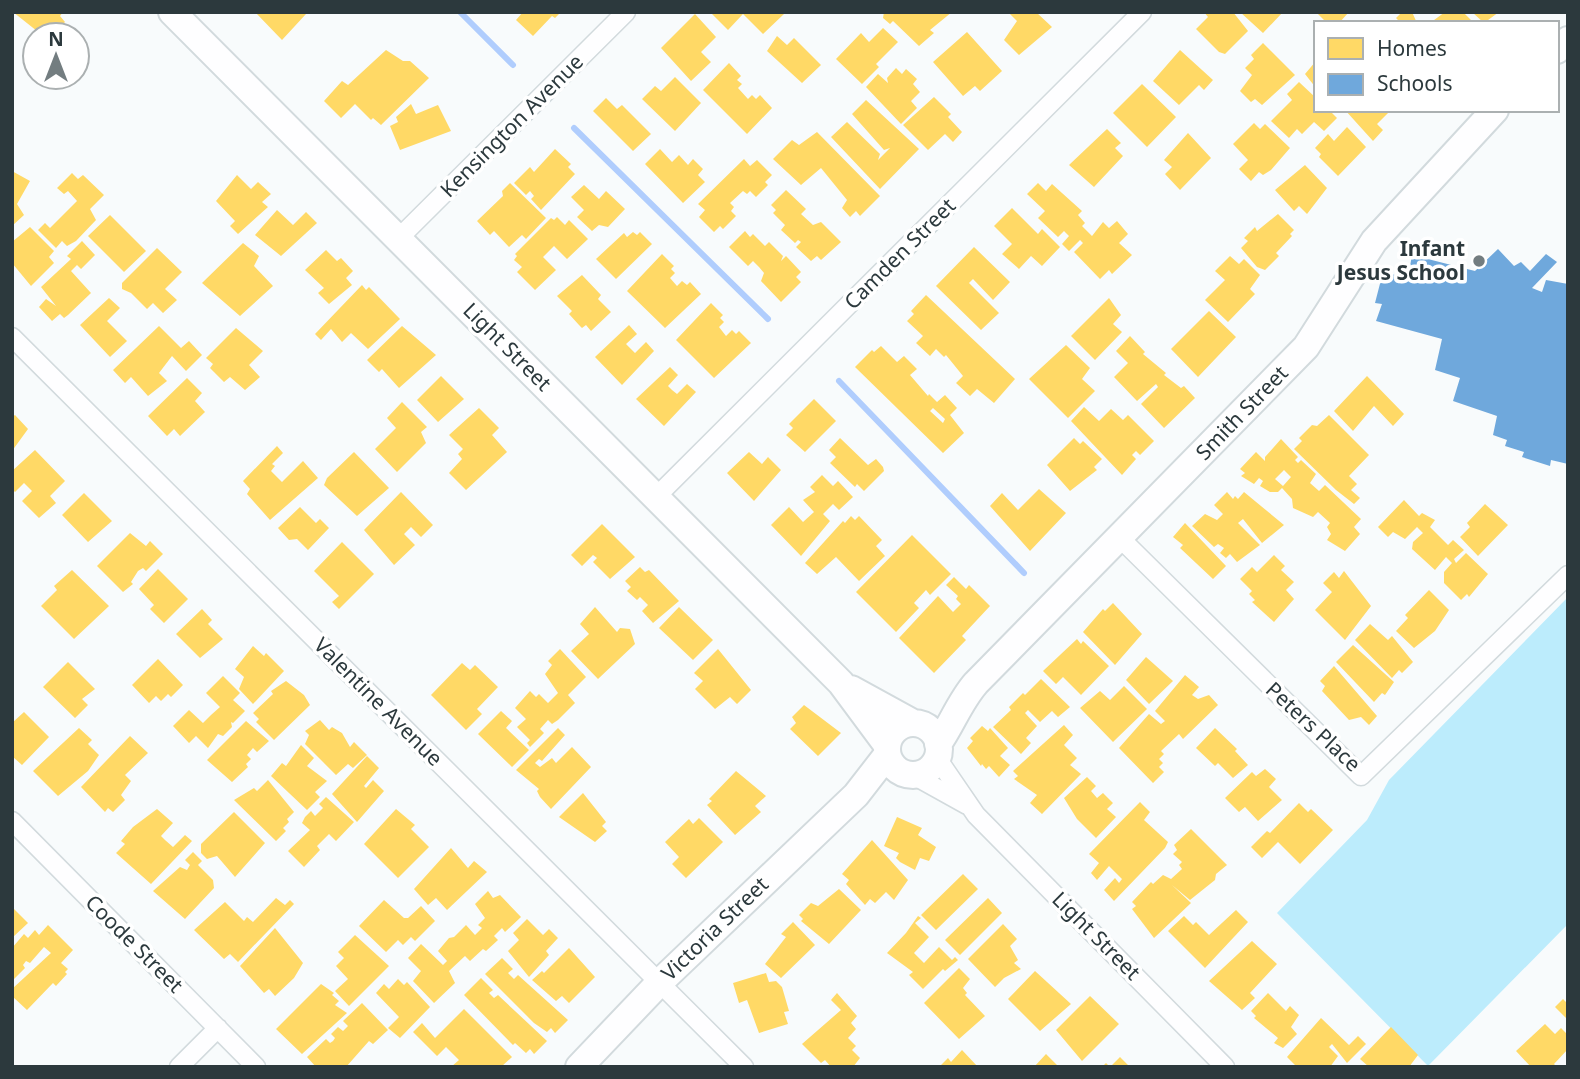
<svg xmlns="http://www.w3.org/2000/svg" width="1580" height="1079" viewBox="0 0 1580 1079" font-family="'Noto Sans',sans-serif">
	<rect width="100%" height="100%" fill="#f8fbfc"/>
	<!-- park -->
	<path fill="#bcecfc" d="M1568,597V924L1428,1066L1277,913L1367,820L1389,780Z"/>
	<!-- homes -->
	<path fill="#ffd966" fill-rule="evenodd" d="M13,12H63L60,16L65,22L53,35H42Z
		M255,12H305L306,14L282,40Z
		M523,12H561L555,18L552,16L533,36L516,20Z
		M710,12H782L784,14L763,34L743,14L728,30Z
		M884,12H952L930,30L934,33L919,46L893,21L890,24L883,18Z
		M1008,12H1036L1052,27L1019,55L1004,40L1017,21Z
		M1204,12H1233L1248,31L1225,54L1219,52L1196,29L1208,17Z
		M1240,12H1283L1263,33Z
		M1316,12H1349L1339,23H1327Z
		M1402,12H1412L1417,23H1401L1396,18Z
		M1445,12H1463L1474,23H1430Z
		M1472,12H1499L1484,23Z
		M695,14L716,37L701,52L711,62L691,81L661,48Z
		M883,28L898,42L876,64L879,67L862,84L836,59L861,33L869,42Z
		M967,32L1002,71L980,91L975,86L963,96L933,62Z
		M777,36L787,45L794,38L821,65L802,83L767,51Z
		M1263,43L1295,75L1262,105L1255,99L1251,102L1240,91L1252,75L1245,68L1254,59L1251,55Z
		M386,50L403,61H410L429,78L381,125L373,118L371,120L355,104L341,118L324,101L342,81L348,85Z
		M1180,50L1213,80L1204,90L1199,85L1179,105L1153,81Z
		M1316,61V88L1305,74Z
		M729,63L741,76L737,80L742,84L738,88L748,99L752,95L756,99L760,95L772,108L747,134L703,90Z
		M896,68L902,74L906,69L917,79L913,84L920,92L911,101L917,108L901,124L866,87L878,74L888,83L887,78Z
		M675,77L701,103L675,131L642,99L655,86L661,91Z
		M1299,82L1316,98V110H1329L1337,118L1324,131L1314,122L1302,134L1297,129L1289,138L1271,121L1292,100L1287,94Z
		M1142,84L1176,117L1147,147L1113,113Z
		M934,97L951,114L948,117L962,132L953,142L945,134L928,150L903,125Z
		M606,98L617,109L622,105L651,134L633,151L593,111Z
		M866,100L919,149L880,189L831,137L847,122L880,154L878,160L890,148L884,150L852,114Z
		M411,104L416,114L438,105L451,131L400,150L390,126L398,122L396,117Z
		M1345,110H1391L1377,124L1383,130L1373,141Z
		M1254,123L1260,129L1265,124L1290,148L1271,170L1263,175L1259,172L1251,181L1239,169L1248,160L1233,144Z
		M1347,127L1366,147L1338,176L1319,157L1321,154L1315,148L1328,134L1334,141Z
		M1107,129L1121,143L1115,148L1123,156L1094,187L1069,165Z
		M817,132L880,196L860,216L856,211L850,217L842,208L847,200L821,168L801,185L773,159L792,140L799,145Z
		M1188,133L1211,158L1180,190L1165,174L1172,167L1164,160Z
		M555,149L571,164L568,167L575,174L541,210L531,199L534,196L530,191L526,195L514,183L530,167L534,172Z
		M660,149L672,162L679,155L688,165L693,159L703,169L698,175L705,182L683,203L645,164Z
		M744,159L750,166L757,160L772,175L765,182L768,185L756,197L750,191L747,194L743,191L730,203L734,207L731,211L736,216L723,229L720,226L714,232L699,217L705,210L698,204Z
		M1305,165L1327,188L1307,214L1299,206L1294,211L1275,190Z
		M12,171L30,181L17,204L24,215L12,226Z
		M72,173L78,179L83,175L104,195L90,209L96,220L76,241L67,246L62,241L56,248L38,230L45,223L50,228L77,201L68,191L64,194L57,188Z
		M237,175L251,189L258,182L271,194L262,202L268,207L238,234L230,226L235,221L216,201Z
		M510,183L546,218L526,239L522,235L509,247L494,231L490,235L477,221L503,196L502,191Z
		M1038,183L1046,191L1052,184L1082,211L1078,215L1085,223L1082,226L1092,236L1103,222L1109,228L1117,221L1128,234L1119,243L1132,255L1112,274L1109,270L1100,279L1074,252L1083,243L1080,240L1069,251L1062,244L1069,236L1064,231L1058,237L1038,218L1045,211L1027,194Z
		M584,185L599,199L606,191L625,209L608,227L599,225L592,231L577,217L584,210L571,197Z
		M786,190L806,209L801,214L813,225L821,222L841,242L821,260L817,256L811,261L796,247L801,242L798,240L795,243L781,230L785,225L773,213L776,210L771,205Z
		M1012,208L1038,234L1042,229L1060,247L1042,266L1031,256L1019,269L1002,254L1012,244L994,226Z
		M277,210L293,225L306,212L317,223L281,256L255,235Z
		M1278,214L1294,230L1290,234L1292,236L1276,253L1279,256L1265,270L1257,267L1241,248L1248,241L1244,238L1255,227L1257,231Z
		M110,215L146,251L124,272L88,236Z
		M557,217L565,225L569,220L588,239L567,259L554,246L543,257L556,270L535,290L517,272L522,267L514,260L517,256L515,254L551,218L554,220Z
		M30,227L54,251L49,257L54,263L31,286L12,263V242Z
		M745,231L750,237L753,234L765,246L769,242L783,256L781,261L786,256L801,272L796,277L801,282L781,302L761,281L764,273L759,267L753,261L748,266L729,247Z
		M633,232L637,235L640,232L652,244L616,279L596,259L624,233L627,237Z
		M82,241L95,255L81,269L77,265L71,271L91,293L68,315L64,318L60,314L52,321L39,307L46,299L56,306L41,287L71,259L67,256Z
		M243,243L259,256L254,266L273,286L240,316L202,283Z
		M974,247L1010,282L993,300L973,279L969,283L999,313L981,330L936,286Z
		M157,248L182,272L165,289L177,300L163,313L153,303L147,309L131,293L122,289V283Z
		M326,250L337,261L341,258L353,271L346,278L352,285L329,304L318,293L324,288L305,270Z
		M662,254L674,266L671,269L675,273L670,278L677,286L682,281L687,285L690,282L701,294L665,328L627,291Z
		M1230,256L1239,264L1244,259L1260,275L1250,289L1255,294L1228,322L1205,300L1225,280L1215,271Z
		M582,275L601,295L598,299L611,312L591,331L586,325L582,328L579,325L569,314L572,311L557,296Z
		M362,285L366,290L369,287L400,319L368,349L351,333L342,342L331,329L321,340L315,334Z
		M926,295L1015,379L994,403L977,389L970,396L956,383L963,376L946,355L944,357L936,349L930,356L916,343L923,336L907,321L914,314L911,311Z
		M109,298L120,308L107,321L127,341L110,357L80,325Z
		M1109,298L1121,315L1113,324L1122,332L1095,360L1071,336Z
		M711,303L723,315L720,318L724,322L719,327L726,336L732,330L736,334L739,331L751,343L714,378L676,340Z
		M1209,311L1236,337L1198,377L1171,349Z
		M629,325L637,334L626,344L635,353L646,342L654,351L622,385L595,357Z
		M159,326L181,348L189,341L202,355L186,371L172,356L159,373L167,381L148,396L131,377L125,383L113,370Z
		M402,326L436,355L399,388L382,369L379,372L367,360Z
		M236,328L263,351L249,365L260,377L245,390L230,377L224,382L210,368L213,364L206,358Z
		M1130,336L1145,352L1143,354L1166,373L1164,375L1181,388L1184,386L1195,398L1164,428L1141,404L1158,387L1156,384L1137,401L1114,377L1128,363L1116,351Z
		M1066,345L1090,368L1082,379L1095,391L1068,418L1029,379Z
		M881,346L897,362L904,356L917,369L910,375L928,396L929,394L937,402L945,395L957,408L950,415L964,433L943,453L855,367L872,350L874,352ZM933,408L945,419L943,423L930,411Z
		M670,367L678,375L668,386L672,390L677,394L687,384L696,392L664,426L636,399Z
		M441,376L464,399L438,422L417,400Z
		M1367,376L1404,414L1393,426L1374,406L1353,431L1334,411Z
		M187,378L202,393L195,401L205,412L180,436L174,429L167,436L148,416Z
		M814,399L836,421L805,452L786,435L793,428L789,424Z
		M402,402L427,427L421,432L426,443L397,472L375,449L396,428L387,418Z
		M1084,407L1099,421L1111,409L1123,420L1128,415L1154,441L1140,455L1136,451L1132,455L1136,459L1122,475L1071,421Z
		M479,408L499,428L492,435L507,452L466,490L449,473L462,459L458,454L463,449L449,435Z
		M15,415L28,429L12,451V417Z
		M1329,415L1369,455L1349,476L1357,484L1351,490L1360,498L1354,504L1336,490L1294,449L1302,441L1299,438L1312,425L1317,426Z
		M840,438L868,465L876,459L883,467L884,471L864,491L857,484L855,487L830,463L836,457L829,450Z
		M1074,438L1080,444L1083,441L1102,459L1094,467L1097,470L1070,491L1047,465Z
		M1281,439L1298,457L1295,460L1298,463L1301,460L1316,474L1310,483L1319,491L1325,485L1361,519L1354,527L1360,534L1345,551L1327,540L1331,534L1327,527L1330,523L1318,512L1313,517L1293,508L1292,499L1282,488L1278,492H1270L1260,486L1263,481L1259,478L1254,484L1241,476L1245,473L1240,469L1256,452L1265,461V457ZM1284,470L1291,477L1283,486L1275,479Z
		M277,446L283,453L272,464L275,466L271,471L282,482L303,461L318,478L270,520L247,494L250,489L243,481Z
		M35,450L65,481L50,496L56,503L39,518L22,501L32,491L24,483L15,492L12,489V471Z
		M354,452L389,488L357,516L324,485L327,478Z
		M749,452L762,464L768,457L781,470L754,501L727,473Z
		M822,475L833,486L838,481L853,497L839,510L833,504L823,514L830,521L801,556L771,525L789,507L803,522L814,512L803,500L815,492L810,487Z
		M1039,489L1066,513L1030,551L990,506L1002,493L1018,510Z
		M401,492L433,525L421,537L411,527L404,534L415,545L394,565L364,530Z
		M1227,492L1233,499L1235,496L1238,499L1244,492L1284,525L1262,543L1243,519L1238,523L1260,545L1237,562L1230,554L1226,558L1220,553L1224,548L1218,544L1214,547L1192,526L1205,514L1217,520L1223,514L1214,505Z
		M84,493L112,521L88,542L62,515Z
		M1404,500L1419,516L1422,513L1435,520L1430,527L1448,545L1453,540L1464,550L1454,559L1456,563L1466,553L1488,574L1469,597L1467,594L1461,600L1444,583V572L1452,563L1446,557L1435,570L1412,549L1413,542L1423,533L1417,527L1405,539L1393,532L1388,537L1378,527Z
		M1485,504L1508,525L1478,556L1460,537L1470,527L1467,523Z
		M300,507L316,523L320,519L329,528L308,550L297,539L289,540L278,528Z
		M851,516L855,520L859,516L882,540L876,546L885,556L859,581L836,557L817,574L805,563L843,521L845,523Z
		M1185,523L1226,566L1213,579L1180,548L1183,545L1173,537Z
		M602,524L635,557L610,579L593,562L597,558L593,555L582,566L571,555Z
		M130,533L146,546L150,541L163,554L146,571L143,568L138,571L131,582L133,584L123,592L97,566Z
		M912,535L951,574L930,595L926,590L914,603L919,608L896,632L856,592Z
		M342,542L374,574L339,609L332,602L339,596L314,571Z
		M1274,555L1285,566L1281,570L1294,582L1286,590L1294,599L1274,622L1252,602L1255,600L1249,594L1252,591L1240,579L1252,567L1257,572Z
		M640,567L645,572L649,570L679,601L653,623L642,611L648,605L640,597L637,600L627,591L631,587L625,581Z
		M158,569L188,599L164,623L150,609L154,605L139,589Z
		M72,570L109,606L74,639L41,606L57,590L54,586Z
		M1344,571L1371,606L1345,640L1315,610L1332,592L1323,583L1334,572L1339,578Z
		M954,577L966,589L969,585L990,606L962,636L966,640L934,673L899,638L938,596L953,612L961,604L956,599L958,596L946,585Z
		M1429,590L1449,610L1435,631L1414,648L1396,631L1408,618L1405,615Z
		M1113,603L1142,634L1115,665L1083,632L1103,609L1105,611Z
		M595,607L617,632L620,628L630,629L635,644L598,679L571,651L589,634L580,624Z
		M679,607L713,640L693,660L659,628Z
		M202,609L212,620L208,624L223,639L200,658L176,634Z
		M1370,624L1388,640L1392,636L1413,662L1402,673L1399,670L1392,678L1355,640Z
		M1077,639L1081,644L1083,641L1109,666L1081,695L1063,677L1056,684L1043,671Z
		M1353,645L1394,682L1385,695L1382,693L1374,702L1336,662Z
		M253,646L264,656L266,653L284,671L253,704L239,689L244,677L235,669Z
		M560,649L586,677L568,695L575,703L558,720L552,724L548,720L540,729L544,733L530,747L527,743L530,740L517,727L526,719L515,708L530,691L536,697L539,694L548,703L558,693L545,674L552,665L548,661Z
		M718,649L751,690L737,704L730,697L715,709L695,689L703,681L694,673Z
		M1146,657L1173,681L1149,704L1126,680Z
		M158,659L183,685L171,697L168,694L161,701L156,696L149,703L132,685Z
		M68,662L95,689L82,699L88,705L75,718L43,687Z
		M462,663L470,670L475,665L498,687L477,709L482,714L466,730L431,695Z
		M1334,666L1377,716L1369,725L1361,717L1349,720L1322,691L1325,686L1320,681Z
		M1185,675L1199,687L1192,695L1198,699L1209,695L1218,705L1183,739L1179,734L1161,751L1164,754L1159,759L1163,763L1159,767L1164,772L1153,783L1119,748L1149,714L1161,724L1165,721L1155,711Z
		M223,676L240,693L233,700L245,711L233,723L231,722L232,727L223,736L218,734L208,748L196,736L189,743L173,726L189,710L203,723L211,715L220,707L206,693Z
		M1041,679L1070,707L1058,717L1052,711L1040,722L1028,710L1025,713L1037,726L1026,738L1031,743L1021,754L993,727L1011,710L1009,707L1023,693L1025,695Z
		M286,681L304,695L310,705L274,740L256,722L259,719L253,713L273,694L271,691Z
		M1124,686L1147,709L1113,742L1080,708L1100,691L1110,700Z
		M804,705L841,733L818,756L790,729L796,723L792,717Z
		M501,711L512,721L506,728L529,750L512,767L478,734Z
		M24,712L49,737L22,765L12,756V723Z
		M320,720L329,730L332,727L342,733L350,747L354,742L367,755L353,768L348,764L336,775L305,744L309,735L305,731Z
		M246,721L269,741L257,752L253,748L247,755L251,759L246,764L248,767L232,782L207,760Z
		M1064,725L1073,735L1064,745L1077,758L1070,765L1081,774L1042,814L1030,803L1037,795L1014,779L1018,776L1013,771Z
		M982,726L988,731L990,728L1008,748L1000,756L1010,765L999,777L989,766L986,769L982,764L981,766L967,748L973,741L970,738Z
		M79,728L92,740L88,744L99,755L88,771L58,796L33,771Z
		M558,728L565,735L542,761L539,759L535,763L540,767L552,758L556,763L572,747L591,767L551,809L540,797L537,791L539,789L516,770Z
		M1215,728L1237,749L1235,751L1248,765L1233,778L1218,763L1215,766L1196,748Z
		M130,736L148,753L125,775L131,781L121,795L125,800L113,812L108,808L105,812L81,787Z
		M301,745L314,758L307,766L327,781L315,792L320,797L307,810L271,776L282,763L286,766Z
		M367,756L379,768L364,786L366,788L373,780L384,791L357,822L332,794Z
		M1265,769L1276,779L1269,787L1282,800L1258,821L1245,807L1239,812L1225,798L1252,772L1256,776Z
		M736,771L766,796L755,806L761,812L735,835L707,805L712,801L709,799Z
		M1087,777L1096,786L1091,791L1097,798L1103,793L1113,803L1107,809L1116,817L1096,838L1077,819L1064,798Z
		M268,780L294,812L287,819L289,822L283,828L286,831L276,841L234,800L254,788L257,791Z
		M583,793L606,822L602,826L607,831L595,842L559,817Z
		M326,797L354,822L336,841L329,834L317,846L320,850L304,867L288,851L310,830L302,823L305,817L311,811L315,816L323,808L319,804Z
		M1140,802L1150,812L1144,820L1168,842L1165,848L1114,901L1104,890L1115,878L1119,883L1122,879L1109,866L1097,880L1091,873L1099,863L1089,854Z
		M1299,803L1308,812L1311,809L1333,830L1300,864L1278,842L1262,858L1251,847L1267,831L1270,833Z
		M157,809L173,823L161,836L165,840L173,847L185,835L192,841L151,884L116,853L125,844L121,841L133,827Z
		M396,809L415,825L411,829L429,847L398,878L364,844Z
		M234,812L265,843L235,877L217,856L207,859L201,853V844Z
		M897,817L922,828L918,835L936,847L929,861L920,858L915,870L900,862L896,858L899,853L884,846Z
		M699,818L723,842L686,878L672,864L679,857L665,842L689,819L693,824Z
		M1191,829L1227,865L1216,874L1215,880L1190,900L1172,885L1191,903L1154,938L1132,909L1136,906L1132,902L1151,882L1153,884L1163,875L1171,879L1182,869L1179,865L1182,862L1173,854L1177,850L1174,845Z
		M872,840L908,880L894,900L886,892L875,903L870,899L865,905L846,884L849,880L842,874Z
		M451,848L468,868L474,861L487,872L447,910L436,898L428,905L414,889Z
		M193,852L202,861L198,865L213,880L214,888L185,919L153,891L180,867L187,870L190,865L185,860Z
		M963,874L978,889L936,930L921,915Z
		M839,889L861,910L829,944L801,921L803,919L799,915L811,903L818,906Z
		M488,891L493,898L500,895L521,917L505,932L502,928L494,936L498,940L486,951L483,949L470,961L465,956L449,971L455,983L434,1003L413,981L421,971L408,958L421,944L443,965L447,961L438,951L449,938L454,937L466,925L475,935L482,928L478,925L485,918L475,904Z
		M276,898L285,905L290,900L294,904L238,962L230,954L224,959L194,930L225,902L244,921L247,917L253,922Z
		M988,898L1002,913L960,955L945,940Z
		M384,900L404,918H408L421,906L435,921L415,941L411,937L403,945L398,940L386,952L359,926Z
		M12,907L28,923L12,938Z
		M1236,910L1248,922L1205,968L1168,931L1184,916L1193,925L1196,922L1209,935Z
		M918,916L921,918L915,923L929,937L914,953L924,963L939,947L952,960L955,957L958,960L945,971L943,969L923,989L909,975L913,972L887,953L906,933Z
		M527,919L543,935L549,929L558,938L546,951L549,955L529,977L508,951L519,940L513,933Z
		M793,922L815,945L781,978L765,964L786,937L781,934Z
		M1003,924L1017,939L1010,946L1018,960L1014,963L1021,969L1004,978L995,987L968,959Z
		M48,925L73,950L61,963L68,969L65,972L67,974L56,986L53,983L27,1010L12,996V989L51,953L44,947L30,963L26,961L23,965L25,968L12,981V948L24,934L28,938L35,930L39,935Z
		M275,928L303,963L294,978L275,996L269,989L264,993L240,966Z
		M355,935L389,966L349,1006L335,991L348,979L336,966L344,958L338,952Z
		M1252,941L1277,964L1250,993L1255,998L1242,1010L1209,981Z
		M569,948L595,977L569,1003L562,996L556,1001L532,980L542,971L544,973Z
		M502,958L513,969L508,973L514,979L518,975L568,1020L555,1033L551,1028L547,1032L534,1023L485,974Z
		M959,968L970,979L963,988L967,993L965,995L985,1016L959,1039L924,1003Z
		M1035,971L1071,1004L1040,1031L1008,999Z
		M766,973L769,982L776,981L782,987L789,1011L784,1012L788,1024L759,1033L747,1000L739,1003L733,983Z
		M481,978L493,990L489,993L494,998L498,995L547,1041L534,1054L530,1049L526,1053L515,1043L513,1045L464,995Z
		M398,979L404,985L407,982L430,1007L400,1038L388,1028L399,1017L376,993L384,984L389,989Z
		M321,984L334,993L332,995L339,1001L335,1005L347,1013L302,1054L276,1029Z
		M837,993L857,1016L851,1023L856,1029L848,1038L856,1046L852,1050L860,1058L853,1067H831L825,1060L821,1063L802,1044L841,1010L831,1000Z
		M1268,993L1286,1011L1290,1006L1299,1015L1291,1027L1297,1034L1283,1048L1274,1043L1278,1038L1254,1018L1256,1016L1251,1011Z
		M1090,996L1119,1024L1082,1061L1056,1030Z
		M1563,999L1568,1004V1020L1555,1007Z
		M362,1003L388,1030L373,1044L369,1041L346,1067H316L307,1057L326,1039L330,1043L333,1041L335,1038L331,1034L338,1027L343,1031L348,1026L343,1021Z
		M464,1009L512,1057L501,1067H451L459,1060L446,1047L437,1056L413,1032L422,1023L435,1038Z
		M1321,1018L1349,1045L1358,1036L1366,1044L1347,1063L1332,1044L1329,1047L1338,1056L1330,1067H1297L1287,1057Z
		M1545,1024L1555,1034L1561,1028L1568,1035V1049L1554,1064L1557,1067H1531L1516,1051Z
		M1391,1027L1418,1055L1409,1067H1369L1360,1059Z
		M962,1050L978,1067H939L948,1058L951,1062Z
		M1046,1054L1059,1067H1034Z
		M1120,1057L1130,1067H1102L1106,1063L1110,1067Z"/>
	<!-- schools -->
	<path fill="#6fa8dc" d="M1498,249L1514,266L1521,262L1530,271L1546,254L1557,262L1532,288L1542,292L1546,280L1568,284V464L1551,460L1550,466L1522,457L1524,452L1505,446L1507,440L1493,435L1497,416L1453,401L1460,378L1435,370L1442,339L1376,321L1382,304L1375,303L1383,272L1408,278L1412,255L1475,271Z"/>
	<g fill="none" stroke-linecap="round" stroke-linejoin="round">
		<!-- stream -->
		<path stroke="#b0cdfd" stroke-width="6" d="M460,12L513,65
			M574,128L768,319
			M839,381L1024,573"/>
		<!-- street casing -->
		<g stroke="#d2dadd" stroke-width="21">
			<path id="street" d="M398,239L626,12
				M12,337L744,1067
				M657,496L1142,12
				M1120,538L1361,776L1568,575
				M937,758L976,815L1225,1067
				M913,775L967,805
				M12,821L256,1067
				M179,1067L218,1028"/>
		</g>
		<!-- secondary casing -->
		<g stroke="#d2dadd" stroke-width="30">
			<path id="secondary" d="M172,12L841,683L887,745
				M1557,50L1568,40
				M851,689L913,723
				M887 749a26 26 0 1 1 52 0a26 26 0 1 1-52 0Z
				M938,744C952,724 960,701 976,683L1306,347L1374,241L1495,110
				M579,1067L660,982L856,795L887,755"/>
		</g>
		<!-- street -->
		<use href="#street" stroke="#fefeff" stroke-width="18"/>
		<!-- secondary -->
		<use href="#secondary" stroke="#fefeff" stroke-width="26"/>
	</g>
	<!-- markers -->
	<circle fill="#737d80" stroke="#fff" stroke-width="2.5" cx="1479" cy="261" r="7"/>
	<g text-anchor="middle" stroke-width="7" stroke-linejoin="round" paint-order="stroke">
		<!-- street labels -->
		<g font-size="21" fill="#2c393d" stroke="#fff">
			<text transform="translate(512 126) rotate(-45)" y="7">Kensington Avenue</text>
			<text transform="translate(900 254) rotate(-45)" y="7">Camden Street</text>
			<text transform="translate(507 347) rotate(45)" y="7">Light Street</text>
			<text transform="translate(1242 413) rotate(-46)" y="7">Smith Street</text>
			<text transform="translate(378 702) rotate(45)" y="7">Valentine Avenue</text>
			<text transform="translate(1313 727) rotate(43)" y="7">Peters Place</text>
			<text transform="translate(715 929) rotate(-44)" y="7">Victoria Street</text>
			<text transform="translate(1096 936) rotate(45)" y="7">Light Street</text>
			<text transform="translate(134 944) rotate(45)" y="7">Coode Street</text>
		</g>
		<!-- poi labels -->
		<g font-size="21" font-weight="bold" fill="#2c393d" stroke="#fff" text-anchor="end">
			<text x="1465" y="256">Infant<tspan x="1465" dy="24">Jesus School</tspan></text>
		</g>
	</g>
	<!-- border -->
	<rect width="1580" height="1079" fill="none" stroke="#2c393d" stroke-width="28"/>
	<!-- legend -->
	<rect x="1314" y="21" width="245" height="91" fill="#ffffff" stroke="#abb0b1" stroke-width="2"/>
	<rect x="1328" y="38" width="35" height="21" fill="#ffd966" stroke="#abb0b1" stroke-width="2"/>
	<text x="1377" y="56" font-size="21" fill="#2c393d">Homes</text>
	<rect x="1328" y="74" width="35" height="21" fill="#6fa8dc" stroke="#abb0b1" stroke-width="2"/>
	<text x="1377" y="91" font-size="21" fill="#2c393d">Schools</text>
	<!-- north arrow -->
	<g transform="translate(56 56)"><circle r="33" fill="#ffffff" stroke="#abb0b1" stroke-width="2"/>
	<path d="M0-5L12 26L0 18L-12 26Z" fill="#737d80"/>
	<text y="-10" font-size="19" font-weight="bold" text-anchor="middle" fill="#2c393d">N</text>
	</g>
</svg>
